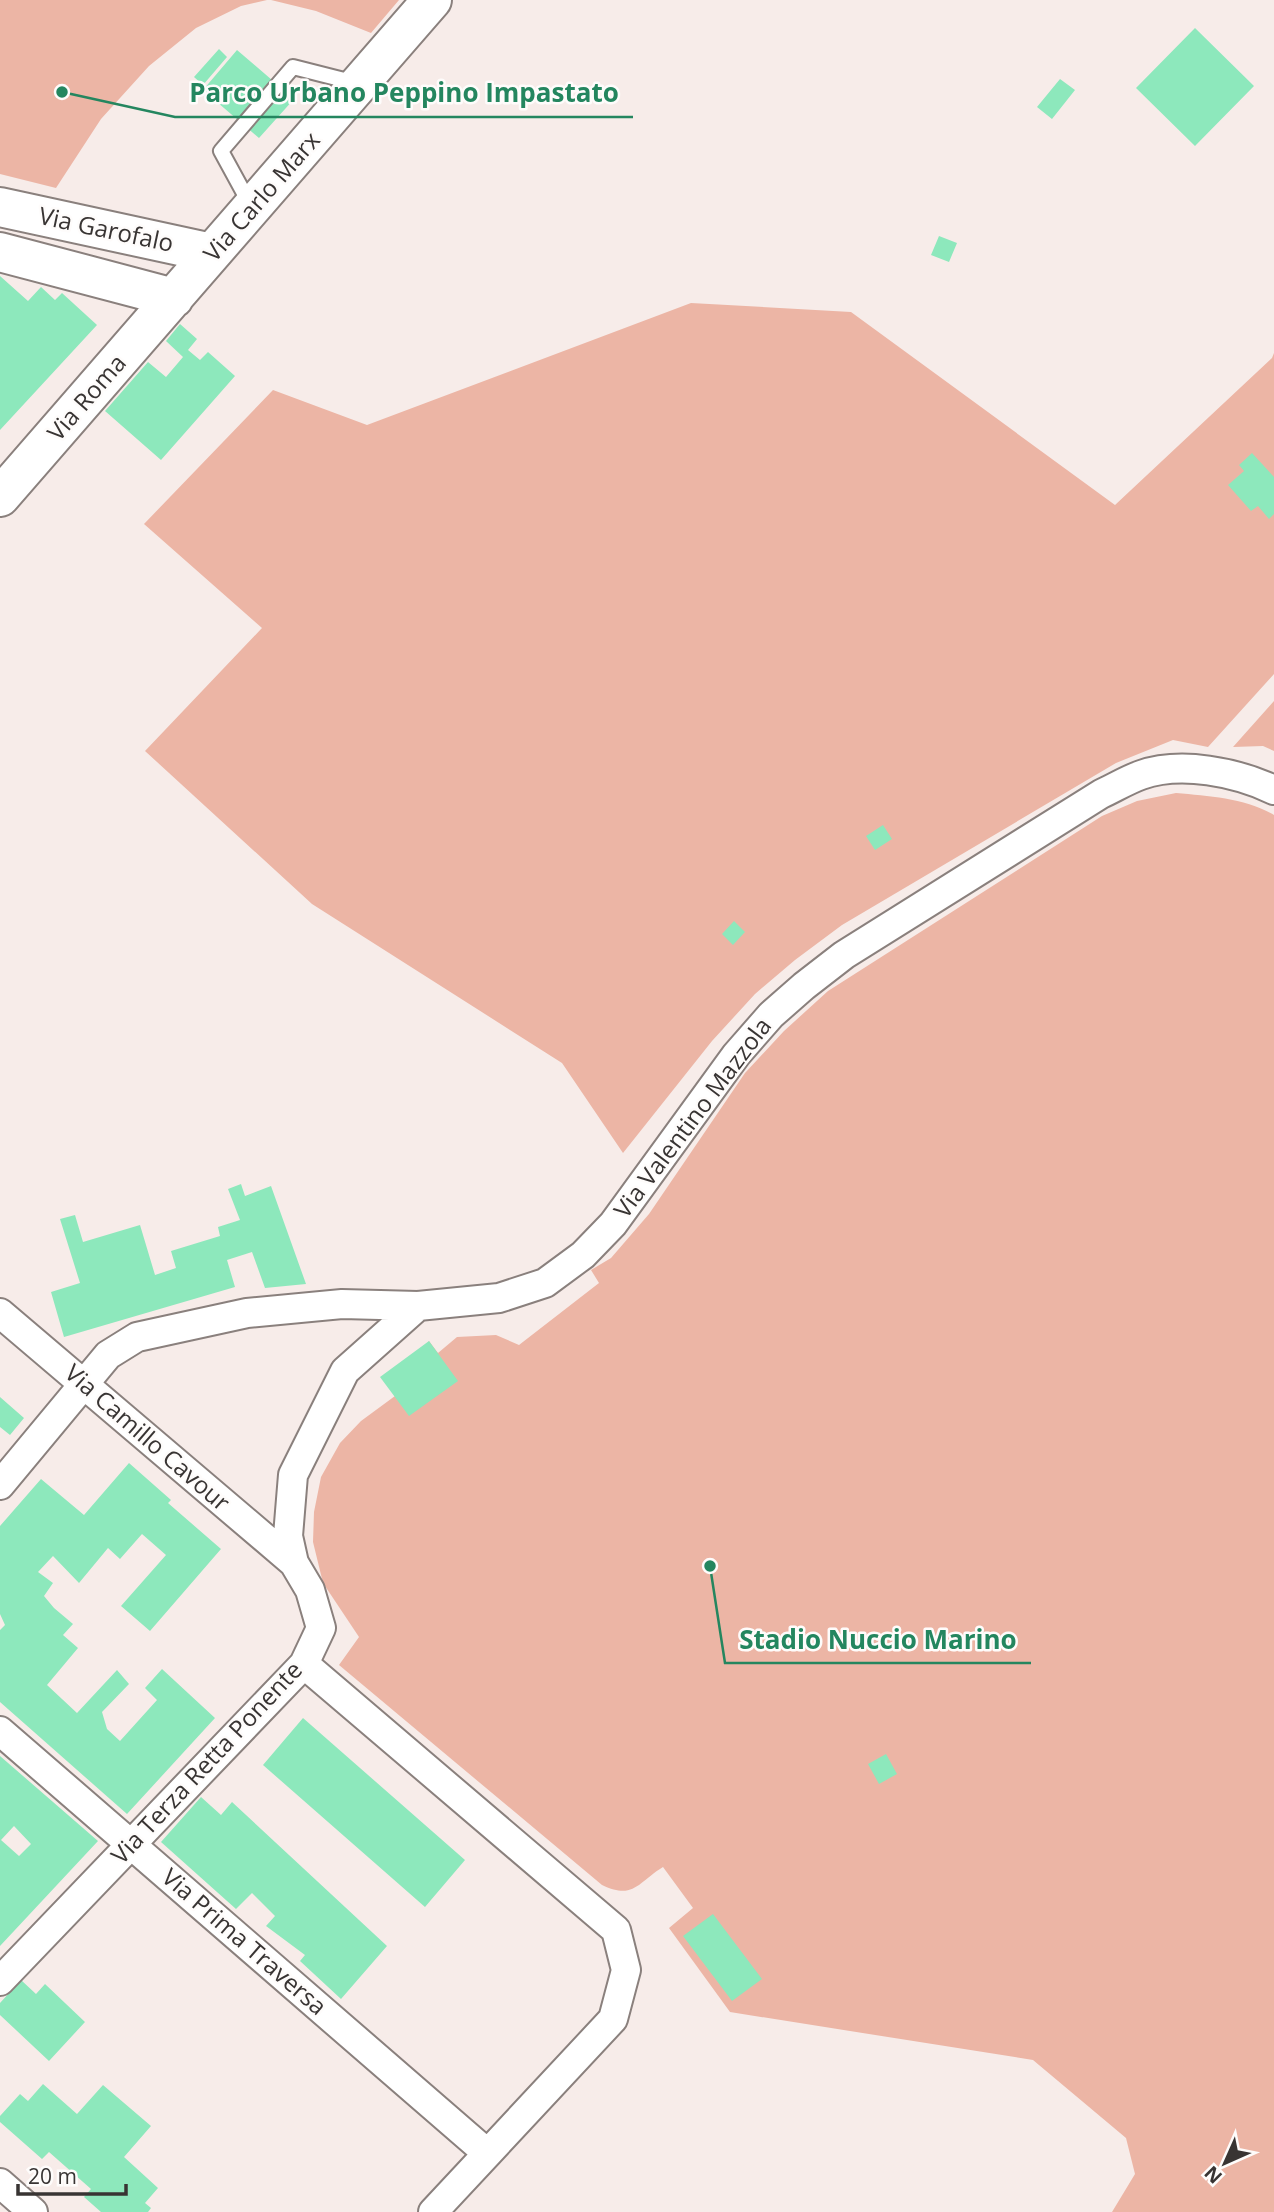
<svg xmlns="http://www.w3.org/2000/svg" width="1274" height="2212" viewBox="0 0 1274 2212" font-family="'Open Sans',sans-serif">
	<rect width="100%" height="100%" fill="#f7ece9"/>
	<!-- green -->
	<path fill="#ecb5a5" d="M0,0H267L241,6L196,28L149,66L101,119L56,188L0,174Z
		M271,0H399L371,33L316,11Z
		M691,303L851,312L1115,505L1272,358L1274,353V674L1208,747L1173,740L1116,763L842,925L795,960L755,994L712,1041L623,1153L562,1063L312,904L145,751L262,628L144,524L273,390L367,425Z
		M1274,701V751L1263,746L1233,747Z
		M1176,793C1209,796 1245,798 1274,815V2212H1112L1135,2174L1126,2138L1033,2060L730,2012L669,1928L693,1908L663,1867C637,1883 634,1900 602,1885L339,1665L359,1637L323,1583L313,1542L314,1512L321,1477L340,1443L361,1421L395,1396L429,1341L438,1353L457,1337L496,1335L519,1345L599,1283L591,1270L611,1258L649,1214L745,1073L784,1031L828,991L1102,816L1137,801Z"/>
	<!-- building -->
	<path fill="#8de8bc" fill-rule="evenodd" d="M1195,28L1254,86L1195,146L1136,88Z
		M219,49L227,57L203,85L194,77Z
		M237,50L294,99L259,138L203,90Z
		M1060,79L1075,90L1052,119L1037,107Z
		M939,236L957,243L949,262L931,255Z
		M0,276L28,301L41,287L55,300L62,293L97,325L0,430Z
		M180,324L197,339L188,350L200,360L208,352L235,376L161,460L105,411L148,362L166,377L183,357L166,341Z
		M1252,453L1274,477V514L1269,519L1258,506L1251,511L1228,485L1244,471L1239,465Z
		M883,825L892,839L875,850L866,836Z
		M734,921L745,932L733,945L722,934Z
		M241,1184L245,1196L271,1186L306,1284L265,1288L252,1252L227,1260L235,1287L64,1337L51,1292L80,1283L60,1219L75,1215L83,1242L140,1225L155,1275L176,1268L171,1251L220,1236L218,1227L240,1220L228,1189Z
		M429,1341L458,1381L409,1416L380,1377Z
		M0,1397L24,1418L10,1435L0,1427Z
		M129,1463L171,1500L168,1503L221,1549L150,1631L121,1606L166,1555L142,1534L120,1559L108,1548L79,1583L53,1556L38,1572L53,1583L44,1596L54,1608L73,1624L63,1635L78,1648L47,1685L77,1713L117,1670L129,1684L102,1712L107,1729L120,1741L157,1700L145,1688L162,1669L215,1718L127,1814L0,1702V1630L5,1625L0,1614V1526L41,1479L84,1515Z
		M303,1718L465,1860L425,1907L263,1765Z
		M886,1754L897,1774L879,1784L868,1764Z
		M0,1756L98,1841L0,1946ZM14,1826L31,1844L19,1856L1,1840Z
		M201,1797L221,1815L232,1802L387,1946L341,1999L300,1961L305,1955L266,1926L275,1916L252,1893L236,1909L161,1842Z
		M713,1914L762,1979L732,2001L683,1936Z
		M21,1980L36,1994L45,1984L85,2022L49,2061L0,2015V2003Z
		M43,2084L77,2114L103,2085L151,2126L124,2157L158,2188L145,2203L151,2208L148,2212H101L84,2197L91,2189L49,2152L42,2159L0,2122V2116L20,2094L28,2101Z"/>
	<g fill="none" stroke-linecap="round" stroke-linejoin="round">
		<!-- lane casing -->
		<g stroke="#8a807d" stroke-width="18">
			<path id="lane" d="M251,206L221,151L293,67L356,83"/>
		</g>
		<!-- street casing -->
		<g stroke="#8a807d" stroke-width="32">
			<path id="street" d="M0,1313L294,1563
				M0,1485L108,1355L137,1337L247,1313L342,1304L418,1306L499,1298L545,1283L583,1255L613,1224L736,1055L771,1015L804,986L844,955L1101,794C1114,788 1127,780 1141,775C1181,761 1236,772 1274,790
				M304,1664L616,1930L626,1970L613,2019L433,2212
				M0,1731L487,2153
				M0,1981L304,1664L321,1628L310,1590L294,1563L288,1536L293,1475L345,1371L418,1306
				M0,2183L33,2212"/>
		</g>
		<!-- secondary casing -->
		<g stroke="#8a807d" stroke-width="42">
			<path id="secondary" d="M0,207L212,253
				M0,252L174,298
				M0,497L432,0"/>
		</g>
		<!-- lane -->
		<use href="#lane" stroke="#fff" stroke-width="14"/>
		<!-- street -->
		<use href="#street" stroke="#fff" stroke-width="28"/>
		<!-- secondary -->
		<use href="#secondary" stroke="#fff" stroke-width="38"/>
	</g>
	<g text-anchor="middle" stroke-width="5" stroke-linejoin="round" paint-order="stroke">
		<!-- street labels -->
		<g font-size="24" fill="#383433" stroke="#fefcfb">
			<text transform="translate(262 197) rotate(-49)" y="8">Via Carlo Marx</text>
			<text transform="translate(106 230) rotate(12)" y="8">Via Garofalo</text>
			<text transform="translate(87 398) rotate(-49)" y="8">Via Roma</text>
			<text transform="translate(693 1118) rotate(-53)" y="8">Via Valentino Mazzola</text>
			<text transform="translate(147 1438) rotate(41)" y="8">Via Camillo Cavour</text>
			<text transform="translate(207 1763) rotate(-47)" y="8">Via Terza Retta Ponente</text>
			<text transform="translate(244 1942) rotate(41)" y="8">Via Prima Traversa</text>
		</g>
	</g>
	<!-- callouts -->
	<path fill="none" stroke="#24865f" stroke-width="2.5" d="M62 92L175 117H633M710 1566L725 1663H1031"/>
	<g fill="#24865f" stroke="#fefcfb" stroke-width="2.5">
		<circle cx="62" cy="92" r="7"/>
		<circle cx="710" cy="1566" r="7"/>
	</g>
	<g font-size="26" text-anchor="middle" font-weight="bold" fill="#24865f" stroke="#fefcfb" stroke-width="5" stroke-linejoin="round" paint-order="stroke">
		<text x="404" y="102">Parco Urbano Peppino Impastato</text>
		<text x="878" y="1649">Stadio Nuccio Marino</text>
	</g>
	<!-- north arrow -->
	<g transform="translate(1225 2163) rotate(225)" stroke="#fefcfb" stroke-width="5" paint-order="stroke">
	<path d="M0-5L12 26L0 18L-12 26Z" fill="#383433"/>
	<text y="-10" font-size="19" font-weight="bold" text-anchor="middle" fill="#383433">N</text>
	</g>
	<!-- scale -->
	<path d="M18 2184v10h108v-10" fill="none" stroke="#383433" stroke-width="3.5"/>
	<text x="28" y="2184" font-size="21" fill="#383433" stroke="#fefcfb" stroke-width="5" paint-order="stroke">20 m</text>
</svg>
